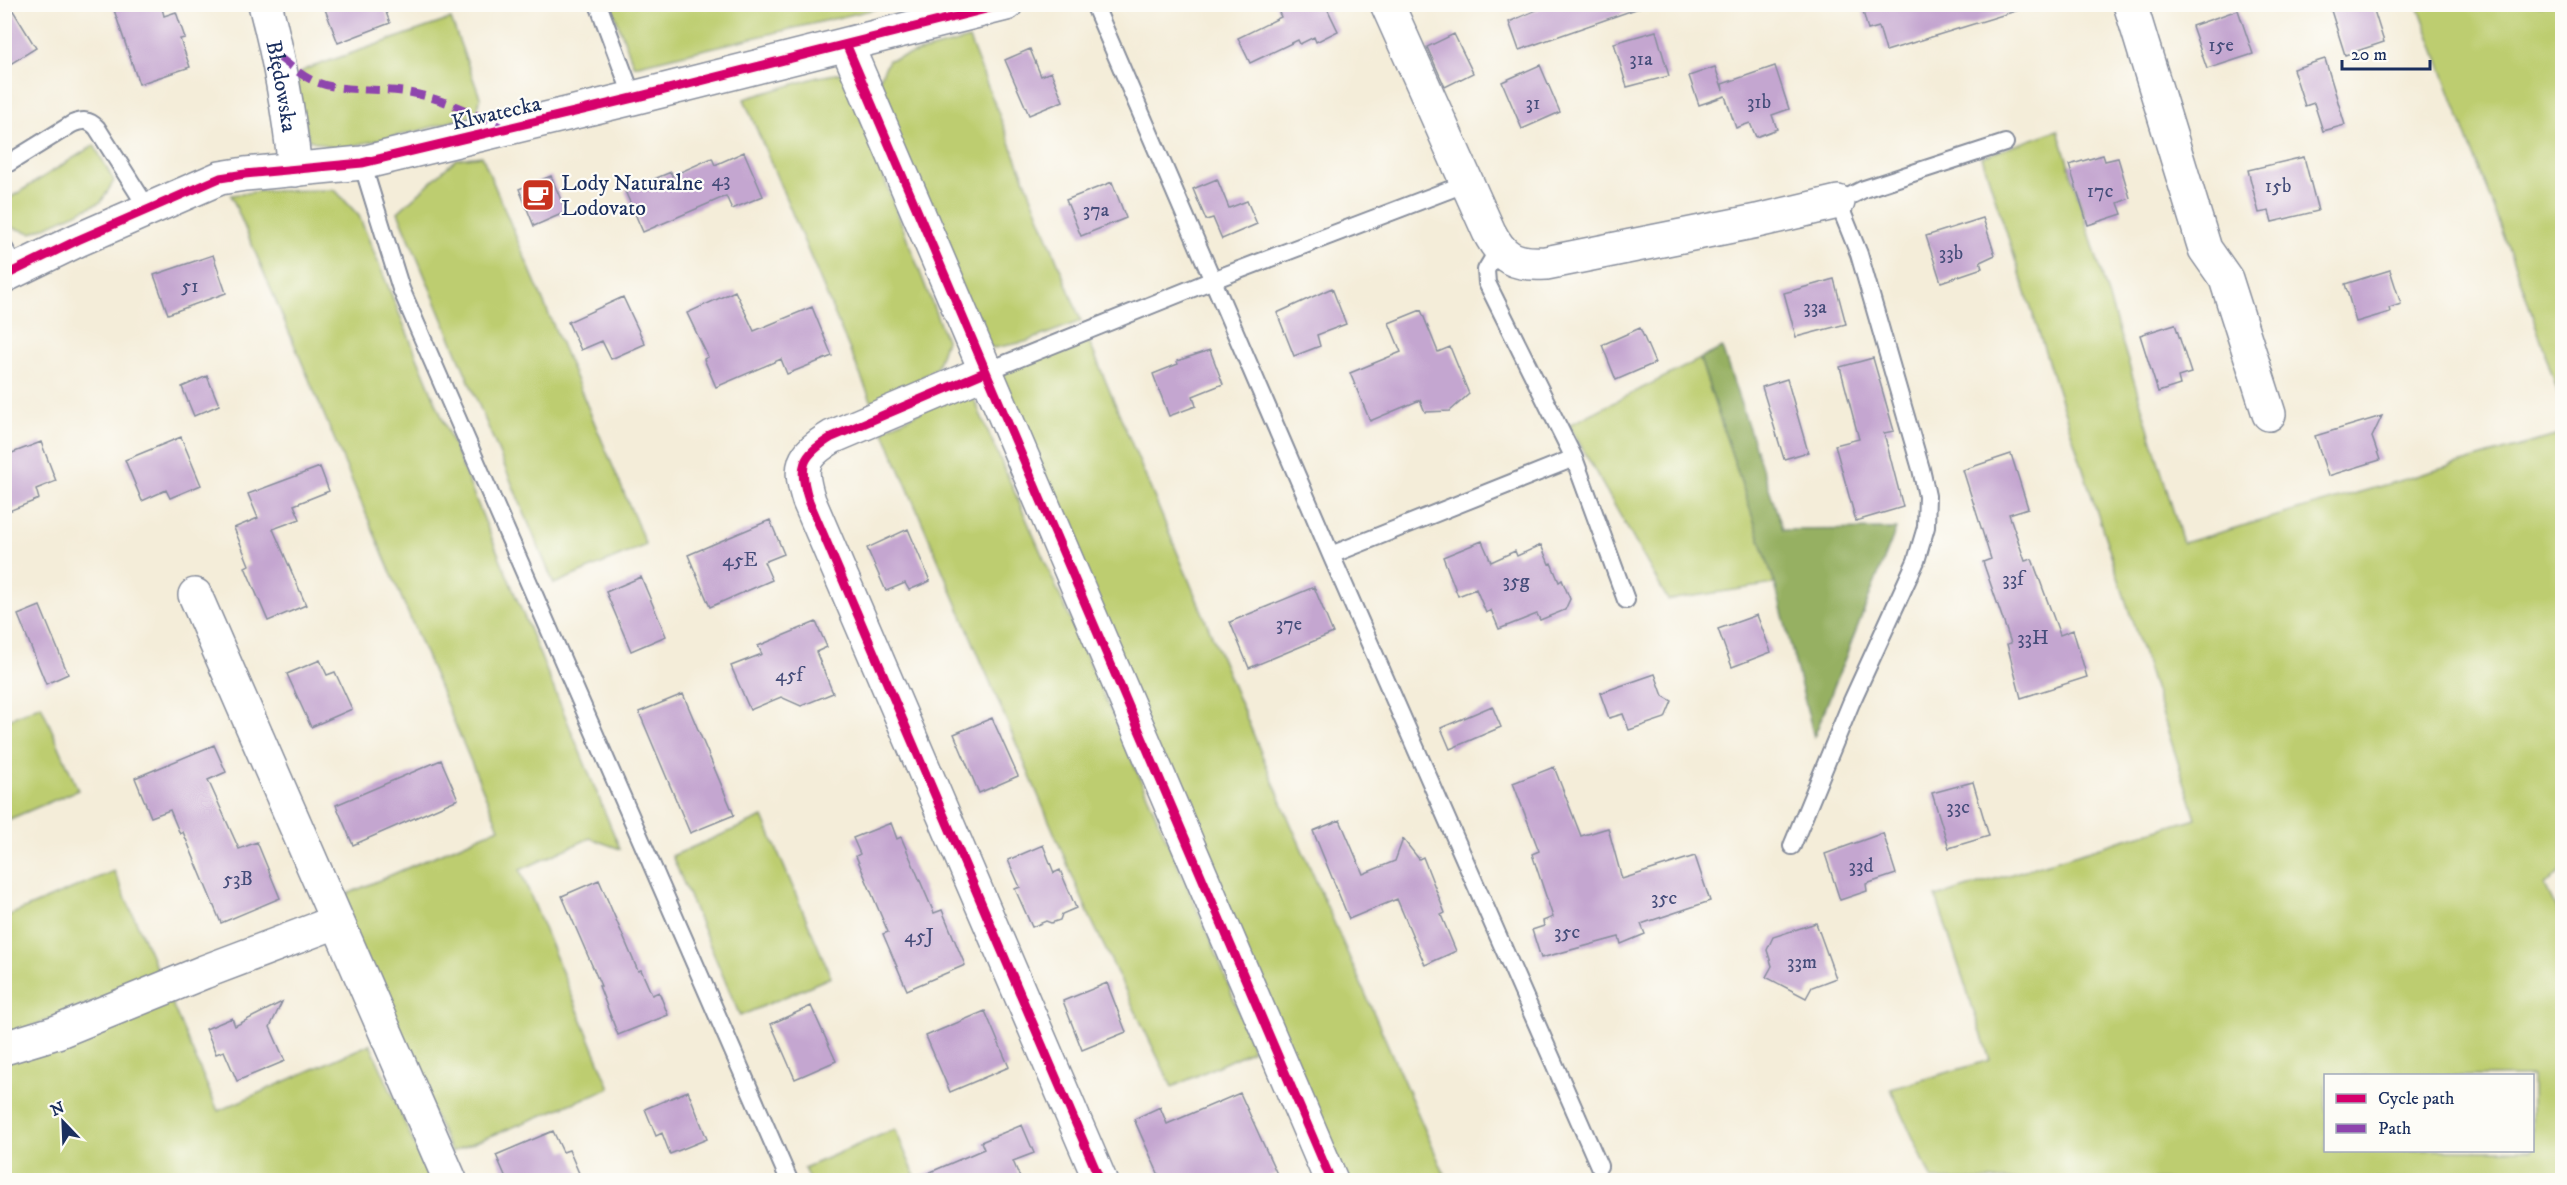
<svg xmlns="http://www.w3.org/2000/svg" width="2567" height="1185" viewBox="0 0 2567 1185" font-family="'IM FELL DW Pica',serif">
	<rect width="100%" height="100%" fill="#fdfcf7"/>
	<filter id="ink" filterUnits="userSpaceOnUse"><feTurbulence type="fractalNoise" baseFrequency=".0167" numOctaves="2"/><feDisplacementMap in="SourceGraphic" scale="12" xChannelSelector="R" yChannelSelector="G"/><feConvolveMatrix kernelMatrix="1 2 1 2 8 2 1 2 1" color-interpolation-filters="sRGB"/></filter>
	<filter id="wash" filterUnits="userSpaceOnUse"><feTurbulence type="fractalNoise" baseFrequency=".008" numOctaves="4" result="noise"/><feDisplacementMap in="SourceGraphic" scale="24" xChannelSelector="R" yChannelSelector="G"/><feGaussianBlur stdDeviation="1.35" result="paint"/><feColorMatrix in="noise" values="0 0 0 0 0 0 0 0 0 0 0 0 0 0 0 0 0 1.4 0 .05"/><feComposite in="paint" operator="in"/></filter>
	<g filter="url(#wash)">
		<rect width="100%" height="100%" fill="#f4edd9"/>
		<!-- green -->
		<path fill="#bdcd70" stroke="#6c7e67" stroke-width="1.5" fill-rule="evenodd" d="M611,5V4L892,5L634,66Z
			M2418,5H2562V404L2525,293Z
			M451,19L480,97L477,114L418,131L338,149L309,140L294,78L306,69Z
			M969,39L1081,321L1025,342L994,348L973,339L876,85L889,60Z
			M841,73L854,100L946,340L937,367L892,398L873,405L744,99L818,77Z
			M2058,130L2183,543L2562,434V869L2545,886L2562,921V1180H1932L1891,1089L1990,1060L1936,897L2196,818L1982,157ZM2326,1076H2532V1150H2326Z
			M94,145L114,181L101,202L32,233L6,226L5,201Z
			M482,156L646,545L554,584L398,212L456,159Z
			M335,190L359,216L620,849L590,838L520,870L610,1088L451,1152L336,899L499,828L231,195L261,191Z
			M1088,339L1290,822L1447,1180H1341L990,373Z
			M1700,359L1775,584L1668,600L1569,425Z
			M969,388L1215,950L1253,1050L1172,1087L1089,915L883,430Z
			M41,705L78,790L5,821V721Z
			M763,817L831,977L740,1016L672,856Z
			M114,871L160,976L5,1037V917Z
			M170,999L218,1111L370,1044L430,1180H5L4,1060Z
			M895,1129L917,1180H809L804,1168Z"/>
		<!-- forest -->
		<path fill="#96b062" stroke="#587060" stroke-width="1.5" d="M1722,348L1783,530L1896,529L1814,737L1775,584L1700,359Z"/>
		<g id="blocks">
			<!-- building -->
			<path fill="#c4a6d0" d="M4,4H9L36,48L4,68Z
				M112,4H161L164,16L176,12L185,38L180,39L190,67L139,84Z
				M323,4H383L390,23L338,43Z
				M1275,4H1325L1338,31L1316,42L1314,37L1300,44L1298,40L1250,63L1238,38L1281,17Z
				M1550,4H1639V8L1519,50L1509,22Z
				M1872,4H2018L2019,10L1886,51L1879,27L1868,30L1862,8Z
				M2329,4H2372L2384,42L2345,55Z
				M2238,10L2253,54L2207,69L2192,26Z
				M1656,31L1669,76L1627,87L1614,43Z
				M1454,34L1473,73L1445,87L1427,47Z
				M1030,49L1041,76L1051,72L1063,101L1029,115L1005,60Z
				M2325,59L2345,125L2323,131L2314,103L2305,106L2293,69Z
				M1540,65L1560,112L1522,129L1502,82Z
				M1775,66L1789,109L1772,115L1777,129L1756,137L1750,123L1736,128L1725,96L1699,105L1689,76L1715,67L1723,90L1722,84Z
				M744,152L763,196L732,209L726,196L643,232L625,191L671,172L672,176L712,158L715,165Z
				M2103,155L2105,161L2118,158L2130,198L2118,203L2122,214L2088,225L2069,165Z
				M2304,157L2318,211L2272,222L2269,211L2259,213L2248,170Z
				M551,176L566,212L534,226L519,189Z
				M1217,179L1229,208L1247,201L1257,224L1222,239L1213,218L1206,220L1193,189Z
				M1112,182L1126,218L1081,236L1066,200Z
				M1983,218L1995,255L1980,262L1982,268L1941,282L1926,236Z
				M213,255L226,293L168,314L154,275Z
				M2390,270L2401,304L2389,308L2390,312L2356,322L2345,284Z
				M1834,279L1846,324L1796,337L1784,293Z
				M1332,288L1346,324L1317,335L1320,346L1294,356L1277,313Z
				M735,291L754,331L812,307L832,356L787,374L781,359L716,387L704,359L708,357L687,313Z
				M623,297L645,344L611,359L602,341L581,350L568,322Z
				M1421,310L1438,352L1450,347L1469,394L1450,411L1425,412L1420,400L1370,421L1350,373L1401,352L1389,323Z
				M2175,324L2191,373L2178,377L2180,385L2158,392L2140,335Z
				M1640,328L1655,363L1616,380L1602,345Z
				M1210,350L1223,384L1193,396L1196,406L1169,416L1153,374L1178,364L1177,361Z
				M1873,358L1894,431L1884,433L1903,507L1856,521L1835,445L1859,439L1840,367Z
				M207,376L219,405L194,416L182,387Z
				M1787,379L1808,452L1784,459L1762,387Z
				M2382,416L2372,437L2380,460L2328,476L2315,436Z
				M181,437L201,485L170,498L166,490L142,501L125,460Z
				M41,442L56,481L36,489L39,499L4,513V456Z
				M2011,454L2028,508L2009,514L2025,561L2032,559L2060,635L2073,630L2087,677L2021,698L2007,644L2011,643L1983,562L1991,559L1963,470Z
				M320,467L329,491L294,505L300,519L273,529L306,605L268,621L245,567L249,565L234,528L258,518L248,494Z
				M770,520L784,554L764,562L772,580L710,607L688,555Z
				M908,529L930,581L909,590L905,583L886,591L867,548Z
				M1482,541L1491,562L1515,551L1517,556L1541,545L1549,564L1551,563L1559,582L1562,580L1570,599L1565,610L1540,620L1537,614L1499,629L1491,610L1486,613L1476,589L1458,596L1443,557Z
				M641,577L666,636L631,651L606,592Z
				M1314,587L1333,633L1249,668L1230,622Z
				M40,606L68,674L46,684L18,615Z
				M1757,615L1771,652L1732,667L1718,629Z
				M816,622L827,647L816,652L833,693L801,706L781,697L750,710L731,666L762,654L758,646Z
				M320,660L327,675L335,672L352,709L311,727L287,674Z
				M1655,674L1663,696L1672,701L1665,718L1629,730L1623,714L1609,718L1600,693Z
				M683,694L734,815L690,833L639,712Z
				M1492,706L1501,727L1450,749L1441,728Z
				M992,718L1018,776L979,793L954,734Z
				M214,745L226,772L208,780L239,849L257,842L280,898L221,923L183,832L180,834L170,810L151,817L135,778Z
				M441,760L458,799L353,845L336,805Z
				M1554,767L1581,836L1608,828L1622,879L1695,856L1710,901L1641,924L1645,934L1621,944L1619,937L1541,958L1532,930L1544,926L1543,921L1553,917L1532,854L1539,851L1513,783Z
				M1973,782L1989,836L1949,848L1932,793Z
				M1340,820L1363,874L1395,861L1403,839L1419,859L1423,857L1445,913L1441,915L1456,951L1425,965L1397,899L1349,919L1313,831Z
				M891,823L897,839L901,837L934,913L942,910L965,965L907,990L883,934L888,932L856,856L860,854L853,838Z
				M1883,833L1896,874L1866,884L1867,891L1840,900L1825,854Z
				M1043,845L1054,873L1060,870L1076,908L1062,914L1060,920L1051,923L1046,921L1032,927L1015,889L1020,887L1008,860Z
				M599,880L638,971L641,970L652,995L659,992L668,1015L618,1035L599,986H601L562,896Z
				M1816,923L1836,978L1812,987L1806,998L1766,977L1772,966L1767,950L1773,937Z
				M1107,983L1126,1032L1082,1050L1063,1001Z
				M282,1002L270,1027L285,1061L237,1081L224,1051L216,1054L206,1029L232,1018L235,1026Z
				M811,1006L836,1061L795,1079L771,1024Z
				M985,1011L1009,1067L950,1092L926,1036Z
				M688,1091L707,1139L670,1154L662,1133L656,1136L645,1109Z
				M1240,1093L1277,1174L1262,1180H1161L1134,1119L1160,1107L1167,1124Z
				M1022,1125L1034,1153L1013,1161L1021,1180H912L984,1149L981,1142Z
				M553,1131L563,1152L569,1150L582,1180H507L496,1155Z"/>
		</g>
	</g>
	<g filter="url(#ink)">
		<use href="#blocks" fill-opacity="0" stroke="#888e9c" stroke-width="1.5"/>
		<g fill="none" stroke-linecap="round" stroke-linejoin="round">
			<!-- lane casing -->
			<g stroke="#888e9c" stroke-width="20">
				<path id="lane" d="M598,4L633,98
					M1094,4L1331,555L1599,1166
					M362,163L401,289L789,1180
					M4,166L72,124C82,120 89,119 97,128L148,209
					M4,248L17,270
					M1498,250L1486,270L1487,283L1574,458L1626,600
					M985,372L1213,280L1467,183
					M1331,555L1574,458
					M1792,846L1851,703L1916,561L1926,527L1927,496L1921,469L1859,254L1838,202L1864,189L2005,143"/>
			</g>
			<!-- street casing -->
			<g stroke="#888e9c" stroke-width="36">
				<g id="street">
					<path id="s1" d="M265,4C280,60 289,113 295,170"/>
					<path d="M1387,4L1489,232C1503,259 1515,265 1546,263L1757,221L1838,202"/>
					<path d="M2130,4L2205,249L2226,279L2269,414"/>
					<path d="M847,46L1331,1180"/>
					<path d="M4,276L78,240L220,178L245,174L362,163L633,98L1006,4"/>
					<path d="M985,372L832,437C801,456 798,466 809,501L1100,1180"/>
					<path d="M195,595L450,1180"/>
					<path d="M4,1048L57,1032L204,972L336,922"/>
				</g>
			</g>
			<!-- lane -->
			<use href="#lane" stroke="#fff" stroke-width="16"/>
			<!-- street -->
			<use href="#street" stroke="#fff" stroke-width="33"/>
			<!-- quiet -->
			<path stroke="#8e44ad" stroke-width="8" stroke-dasharray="15 8" stroke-linecap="butt" d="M280,58C292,67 304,78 319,83C344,92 379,88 406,92C442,98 473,113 505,129"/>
			<!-- cycleway casing -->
			<g stroke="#fdfcf7" stroke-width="13">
				<path id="cycleway" d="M847,46L1331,1180
					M4,276L78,240L220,178L245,174L362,163L633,98L1006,4
					M985,372L832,437C801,456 798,466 809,501L1100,1180"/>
			</g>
			<!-- cycleway -->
			<use href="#cycleway" stroke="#d6006c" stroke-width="9"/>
		</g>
	</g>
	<!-- icons -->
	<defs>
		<g id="cafe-square" transform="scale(1.725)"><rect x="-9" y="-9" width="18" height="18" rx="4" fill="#c8321e" stroke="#fdfcf7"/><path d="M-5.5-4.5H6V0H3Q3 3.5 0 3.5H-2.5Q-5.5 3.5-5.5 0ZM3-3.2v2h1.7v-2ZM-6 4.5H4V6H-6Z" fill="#fff"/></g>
	</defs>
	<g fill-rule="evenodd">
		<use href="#cafe-square" x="538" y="195"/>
	</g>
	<g text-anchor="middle" stroke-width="4.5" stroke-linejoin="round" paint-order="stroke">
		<!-- number labels -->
		<g font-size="20" fill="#454d7a">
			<text x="2221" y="51">15e</text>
			<text x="1641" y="65">31a</text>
			<text x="1759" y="108">31b</text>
			<text x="1533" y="109">31</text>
			<text x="721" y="186">43</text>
			<text x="2278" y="192">15b</text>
			<text x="2100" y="197">17c</text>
			<text x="1096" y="216">37a</text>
			<text x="1951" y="259">33b</text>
			<text x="190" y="292">51</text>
			<text x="1815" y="313">33a</text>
			<text x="740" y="566">45E</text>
			<text x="2013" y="585">33f</text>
			<text x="1516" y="587">35g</text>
			<text x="1289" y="630">37e</text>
			<text x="2033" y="644">33H</text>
			<text x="789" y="681">45f</text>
			<text x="1958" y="813">33c</text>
			<text x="1861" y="872">33d</text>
			<text x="238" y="885">53B</text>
			<text x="1664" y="904">35c</text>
			<text x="1567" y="938">35c</text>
			<text x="919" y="942">45J</text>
			<text x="1802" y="968">33m</text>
		</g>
		<!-- street labels -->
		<g font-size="22" fill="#1b2f5e" stroke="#fdfcf7">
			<text dy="8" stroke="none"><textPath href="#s1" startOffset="84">Błędowska</textPath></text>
			<text transform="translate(496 112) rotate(-13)" y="8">Klwatecka</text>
		</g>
		<!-- poi labels -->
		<g font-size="22" fill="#1b2f5e" stroke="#fdfcf7" text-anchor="start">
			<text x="561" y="190">Lody Naturalne<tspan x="561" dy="25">Lodovato</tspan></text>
		</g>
	</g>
	<!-- margin -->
	<rect width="2567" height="1185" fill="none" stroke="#fdfcf7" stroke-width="24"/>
	<!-- legend -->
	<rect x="2324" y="1074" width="210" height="78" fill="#fdfcf7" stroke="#a3aaba" stroke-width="1.5"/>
	<rect x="2336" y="1094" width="30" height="9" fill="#d6006c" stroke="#a3aaba" stroke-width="1.5"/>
	<text x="2378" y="1104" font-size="18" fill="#1b2f5e">Cycle path</text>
	<rect x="2336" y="1124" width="30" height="9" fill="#8e44ad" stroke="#a3aaba" stroke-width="1.5"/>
	<text x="2378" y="1134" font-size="18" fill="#1b2f5e">Path</text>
	<!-- north arrow -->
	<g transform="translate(63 1122) rotate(337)" stroke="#fdfcf7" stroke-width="4.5" paint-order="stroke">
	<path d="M0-4.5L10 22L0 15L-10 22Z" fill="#1b2f5e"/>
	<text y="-9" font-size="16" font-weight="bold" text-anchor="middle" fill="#1b2f5e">N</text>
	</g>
	<!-- scale -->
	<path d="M2342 60v9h88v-9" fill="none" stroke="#1b2f5e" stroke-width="3"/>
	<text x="2351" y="60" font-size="18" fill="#1b2f5e" stroke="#fdfcf7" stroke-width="4.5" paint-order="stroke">20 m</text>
</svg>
